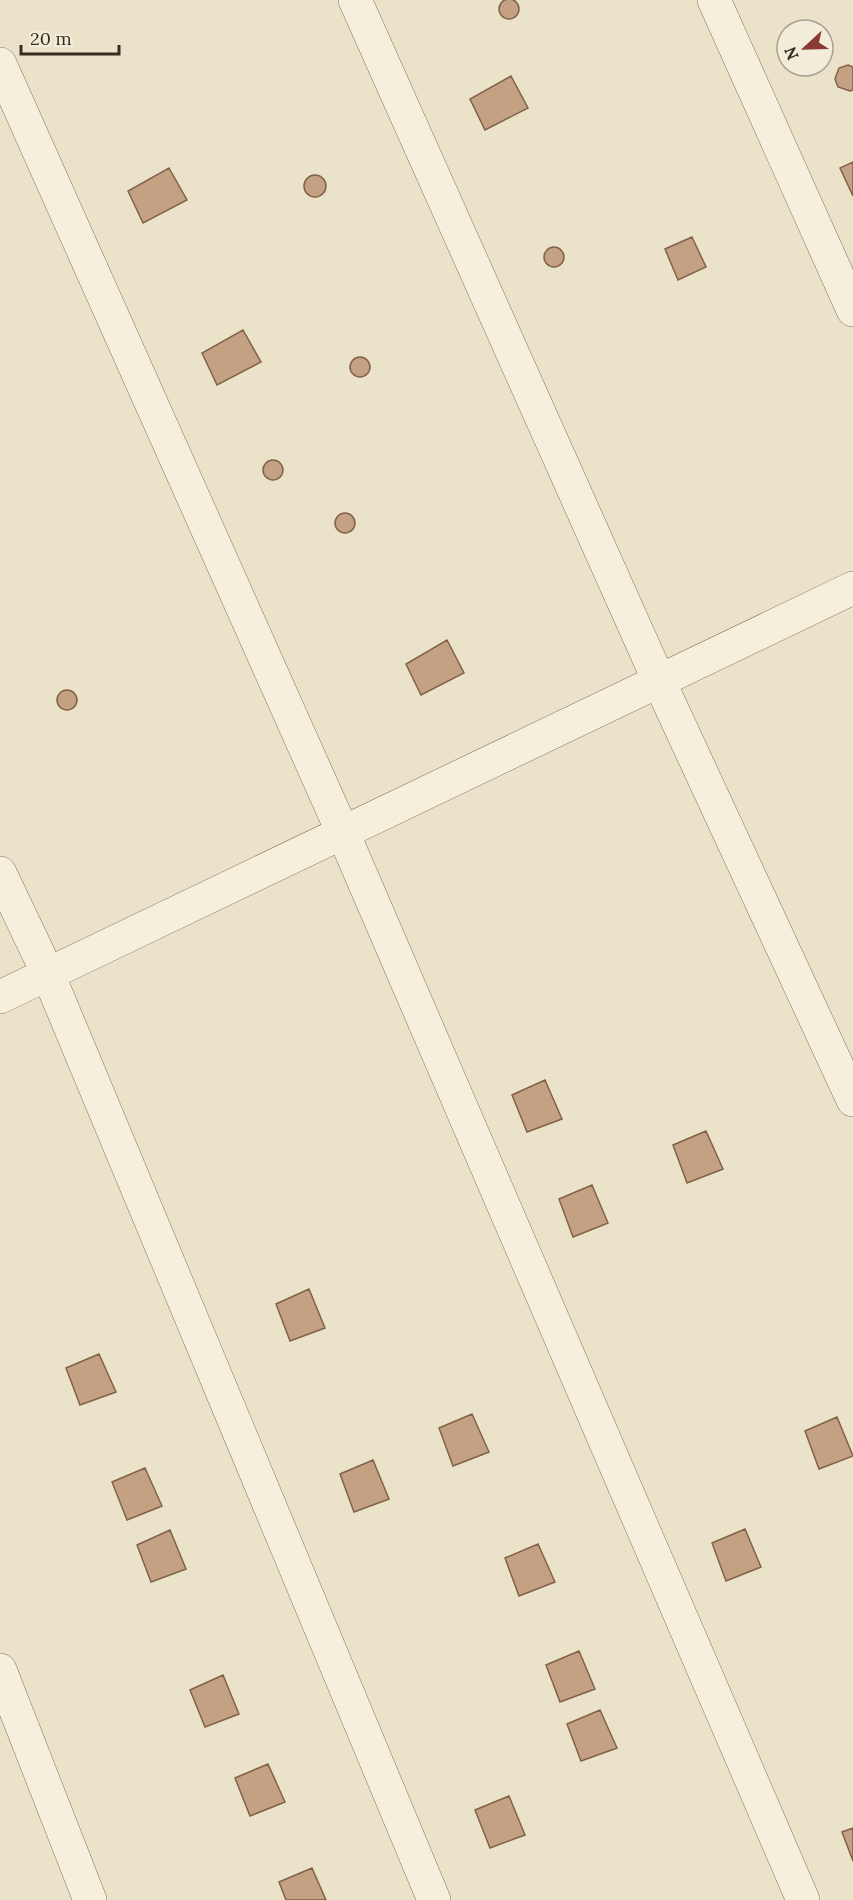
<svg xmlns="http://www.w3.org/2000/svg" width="853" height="1900" viewBox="0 0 853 1900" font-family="Lora,serif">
	<rect width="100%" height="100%" fill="#eae2c9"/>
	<!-- building -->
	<path fill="#c4a183" stroke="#816248" stroke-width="1.5" d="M499 9a10 10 0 1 1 20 0a10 10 0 1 1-20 0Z
		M848,65L853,67V90L850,91L838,87L835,79L839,68Z
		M511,76L528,108L485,130L470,99Z
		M853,162V196L840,168Z
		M169,168L187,200L143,223L128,191Z
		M304 186a11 11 0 1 1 22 0a11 11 0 1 1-22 0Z
		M692,237L706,267L678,280L665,249Z
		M544 257a10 10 0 1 1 20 0a10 10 0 1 1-20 0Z
		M243,330L261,362L217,385L202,353Z
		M350 367a10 10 0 1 1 20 0a10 10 0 1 1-20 0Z
		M263 470a10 10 0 1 1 20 0a10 10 0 1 1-20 0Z
		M335 523a10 10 0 1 1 20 0a10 10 0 1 1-20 0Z
		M447,640L464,673L421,695L406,664Z
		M57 700a10 10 0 1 1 20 0a10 10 0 1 1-20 0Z
		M545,1080L562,1119L527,1132L512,1095Z
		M706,1131L723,1169L687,1183L673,1145Z
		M592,1185L608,1223L573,1237L559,1199Z
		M309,1289L325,1328L290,1341L276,1304Z
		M99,1354L116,1392L80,1405L66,1368Z
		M472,1414L489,1452L453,1466L439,1428Z
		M837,1417L853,1456L819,1469L805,1431Z
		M373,1460L389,1499L354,1512L340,1474Z
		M145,1468L162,1506L127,1520L112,1482Z
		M745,1529L761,1567L726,1581L712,1543Z
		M170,1530L186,1569L151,1582L137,1545Z
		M538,1544L555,1582L519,1596L505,1558Z
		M579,1651L595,1689L560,1702L546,1665Z
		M223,1675L239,1714L205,1727L190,1690Z
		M600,1710L617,1748L581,1761L567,1724Z
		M268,1764L285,1802L250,1816L235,1778Z
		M509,1796L525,1835L490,1848L475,1810Z
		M853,1828V1861L842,1832Z
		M312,1868L326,1900H286L279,1882Z"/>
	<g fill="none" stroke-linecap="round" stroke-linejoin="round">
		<!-- minor casing -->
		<g stroke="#85755f" stroke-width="34">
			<path id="minor" d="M355,0L659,681L853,1100
				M714,0L853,310
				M0,64L343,833L803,1900
				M0,873L48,974L434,1900
				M0,997L853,588
				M0,1670L90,1900"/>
		</g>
		<!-- minor -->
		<use href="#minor" stroke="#f6efdb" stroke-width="33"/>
	</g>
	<!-- north arrow -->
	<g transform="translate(805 48) rotate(248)"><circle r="28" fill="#f2ecd8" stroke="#a7a08f" stroke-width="1.5"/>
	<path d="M0-4.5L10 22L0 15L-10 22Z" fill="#8d3a35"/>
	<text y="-9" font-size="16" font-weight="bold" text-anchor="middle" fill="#372d21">N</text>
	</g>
	<!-- scale -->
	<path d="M21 45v9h98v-9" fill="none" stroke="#372d21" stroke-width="3"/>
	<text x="30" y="45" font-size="18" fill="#372d21" stroke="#f2ecd8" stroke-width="4.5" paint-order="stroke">20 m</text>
</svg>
